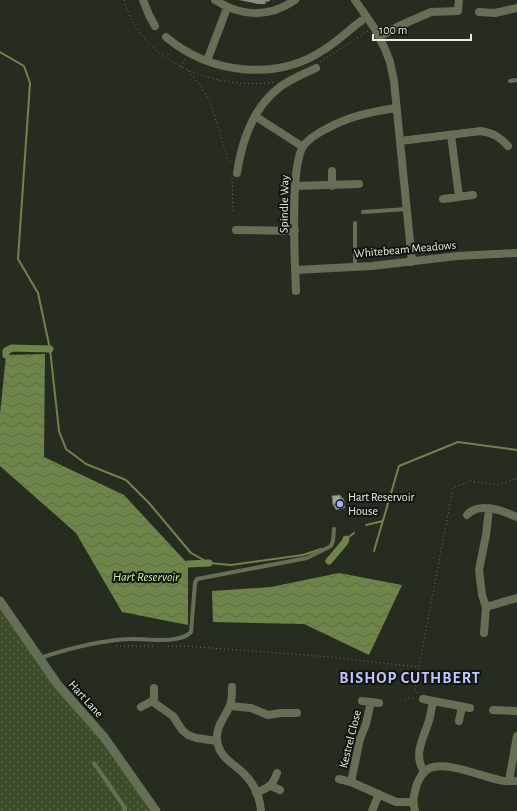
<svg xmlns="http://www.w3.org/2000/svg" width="517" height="811" viewBox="0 0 517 811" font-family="'Alegreya Sans',sans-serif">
	<defs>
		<pattern id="grass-dots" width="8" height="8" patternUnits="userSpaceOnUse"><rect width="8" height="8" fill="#3e4d29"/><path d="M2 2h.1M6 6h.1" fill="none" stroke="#5a6748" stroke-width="1.8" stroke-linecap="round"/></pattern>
		<pattern id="water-waves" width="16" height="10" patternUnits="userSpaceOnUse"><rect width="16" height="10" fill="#6d8549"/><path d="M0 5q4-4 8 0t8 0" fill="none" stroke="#5d6c47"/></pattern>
	</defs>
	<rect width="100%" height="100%" fill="#272c20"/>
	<!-- grass -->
	<path fill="url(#grass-dots)" d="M0,601L156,811H0Z"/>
	<!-- water -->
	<path fill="url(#water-waves)" d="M45,354L44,457L124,495L188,564V625L122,612L76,533L0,466V414L6,355Z
		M339,573L402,585L369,655L304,624L213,622L212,591L271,587Z"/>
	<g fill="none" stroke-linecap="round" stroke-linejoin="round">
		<!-- stream -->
		<path stroke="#6d8549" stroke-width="2" d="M0,52L24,66L30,83L18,259L38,293L50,349L59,431L66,449L86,464L126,480L149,503L191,553L209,563L231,565L303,555L321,549
			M366,525L383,521
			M343,541L354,533
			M374,551L399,466L458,442L517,450"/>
		<!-- canal -->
		<path stroke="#6d8549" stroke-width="7" d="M6,355V351L12,348L50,349
			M329,561L345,542L346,539
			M188,564L209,563"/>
		<!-- path -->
		<path stroke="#6c7166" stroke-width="1" stroke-dasharray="1 3" stroke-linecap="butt" d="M124,0C140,62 216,91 274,82
			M320,62L368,31
			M181,67L185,59
			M188,71L200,85L210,101L227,157L231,163
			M232,178L233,211
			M116,646H155
			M168,646H184L330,657L419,667
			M418,693L415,689L419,667L453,488L470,481L499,485L517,478
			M405,700L408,698L416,699"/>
		<!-- service -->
		<path stroke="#646f56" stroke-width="4" d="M510,81L517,80
			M363,212L407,209
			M355,223V267
			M40,658C67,649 101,640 131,639C148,638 178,645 191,632L195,583L197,579L307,558L331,546L333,541L334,529
			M94,763L125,808V811"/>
		<!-- minor -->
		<path stroke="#646f56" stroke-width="8" d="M143,0L149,15L155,26
			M215,0C241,17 269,18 295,0
			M355,0L375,29L385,49L390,62L394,81L412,262
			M479,12L495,13L517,8
			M166,37C210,74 277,82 325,49C338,41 349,30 361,21
			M379,37L399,26L431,12L458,11L459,0
			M207,61L227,8
			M255,116L303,147
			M451,135L459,197
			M400,141L481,131C493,133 500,137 508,146
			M332,171V186
			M237,173C242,140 253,107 280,87C291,79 304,74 316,68
			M295,186L359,184
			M443,199L473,195
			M236,230L295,231
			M295,270L372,266L457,256L517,253
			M296,291C295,263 289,164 304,145C310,138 318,133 326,129C349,116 371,112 396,108
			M489,509L486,535L479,570L482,595L486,607L517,598
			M467,515C479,501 503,511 517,517
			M484,633L486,607
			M232,687C232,693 232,700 230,705C225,718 216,725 217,740C219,759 236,764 247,777C255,786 260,799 261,811
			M423,699L470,708
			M362,701L379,703
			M153,702L173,716L182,730L188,735L196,738L217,741
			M230,706L251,708L268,715L281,713H297
			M141,707L154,700V688
			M493,710L517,711
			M459,721L462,707
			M424,772C412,752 425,737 430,717C431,712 432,706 433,701
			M339,779L351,782L396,802H413
			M509,781L517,736
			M351,782L360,739L366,724L371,702
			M271,786L280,790
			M256,793C269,787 272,787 277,773
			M372,811L379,794
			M415,811C412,801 414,794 417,784C420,777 423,771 430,768C446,761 481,776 499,780C505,782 511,781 517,781"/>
		<!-- tertiary -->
		<path stroke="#646f56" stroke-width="9" d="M0,601L58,685L104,737L156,811"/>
	</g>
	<!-- wall -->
	<path fill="#878d80" d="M239,0H270V1L265,2L266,4H258Z
		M344,499L345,508L336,510L333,505Z"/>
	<!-- shaded-wall -->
	<path fill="#6e7368" d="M340,495L344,499L345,508L342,504Z"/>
	<!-- building -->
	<path fill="#9da495" stroke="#6e7368" d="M340,495L342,504L333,505L332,496Z"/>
	<!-- markers -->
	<circle fill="#a5b1fc" stroke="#11140e" stroke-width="1.5" cx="340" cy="504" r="4"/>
	<g text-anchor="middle" stroke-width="4" stroke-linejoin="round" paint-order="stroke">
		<!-- street labels -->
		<g font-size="12" fill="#eaeee5" stroke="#11140e">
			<text transform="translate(284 204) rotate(-89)" y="4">Spindle Way</text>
			<text transform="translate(405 249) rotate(-5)" y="4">Whitebeam Meadows</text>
			<text transform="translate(86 699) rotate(48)" y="4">Hart Lane</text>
			<text transform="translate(350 739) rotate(-76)" y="4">Kestrel Close</text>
		</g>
		<!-- poi labels -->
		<g font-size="12" fill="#eaeee5" stroke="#11140e" text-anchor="start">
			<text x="348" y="501">Hart Reservoir<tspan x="348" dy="14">House</tspan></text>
		</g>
		<!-- water labels -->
		<g font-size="13" font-style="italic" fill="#cdf099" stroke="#11140e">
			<text x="146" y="581">Hart Reservoir</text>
		</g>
		<!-- district labels -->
		<g font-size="16" font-weight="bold" letter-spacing="1" fill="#bcc6ff" stroke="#11140e">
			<text x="410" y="683">BISHOP CUTHBERT</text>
		</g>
	</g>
	<!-- scale -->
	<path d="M373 34v6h98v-6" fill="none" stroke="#eaeee5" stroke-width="2"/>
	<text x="379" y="34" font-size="12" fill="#eaeee5" stroke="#11140e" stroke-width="3" paint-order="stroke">100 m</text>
</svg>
